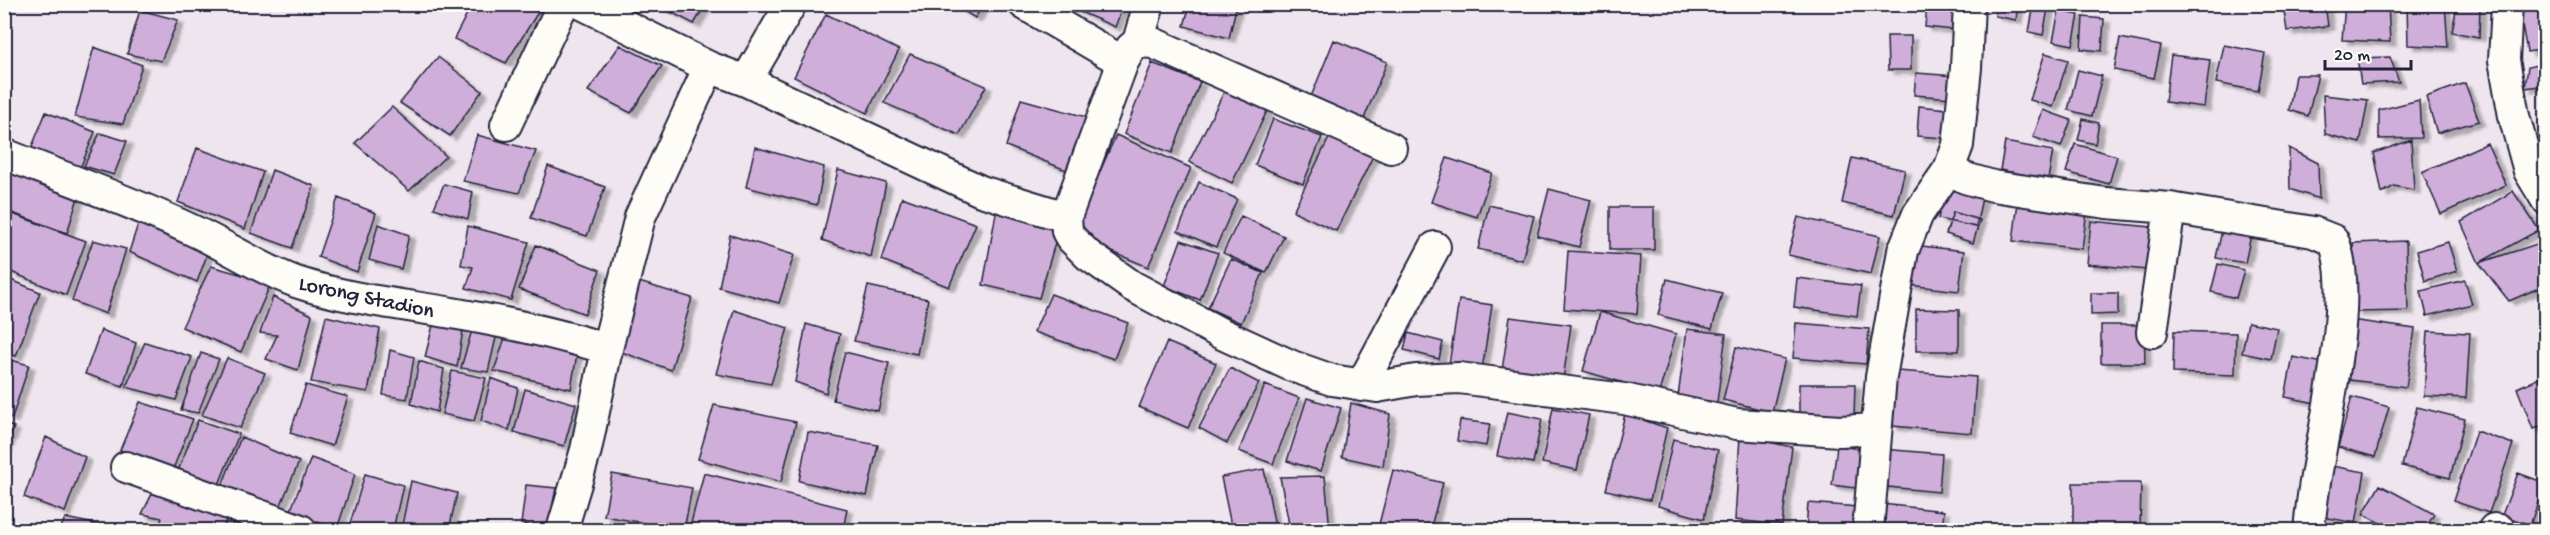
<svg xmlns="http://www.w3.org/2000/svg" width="2550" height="535" viewBox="0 0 2550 535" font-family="'Gochi Hand',sans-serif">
	<defs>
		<filter id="shadow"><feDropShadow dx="6" dy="4" stdDeviation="1.5" flood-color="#0004"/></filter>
	</defs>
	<rect width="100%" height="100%" fill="#efe5ee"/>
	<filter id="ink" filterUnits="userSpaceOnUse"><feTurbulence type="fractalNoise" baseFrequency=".0167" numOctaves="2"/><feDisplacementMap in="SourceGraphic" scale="12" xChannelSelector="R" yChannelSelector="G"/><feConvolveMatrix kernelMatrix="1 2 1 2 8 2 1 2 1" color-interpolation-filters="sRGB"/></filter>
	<g filter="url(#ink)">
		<!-- building -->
		<path fill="#cfafda" stroke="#22223b" stroke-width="1.5" filter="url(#shadow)" d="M472,4H539L542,6L506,63L454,39Z
			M655,4H706L694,24Z
			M952,4H984L975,18Z
			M1062,4H1124L1115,27Z
			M1190,4H1237L1229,38L1184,26Z
			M1927,4H1956L1954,30L1925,27Z
			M1997,4H2018L2016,20L1995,16Z
			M2034,4H2049L2043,35L2029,32Z
			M2325,4L2328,26L2287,31L2283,5Z
			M2345,4H2388L2390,42L2342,40Z
			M2407,4H2445L2448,47L2408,45Z
			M2457,4H2480L2479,37L2452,32Z
			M2546,4V49L2527,52L2519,8Z
			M140,10L178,20L161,61L127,54Z
			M2059,11L2079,15L2073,45L2053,41Z
			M826,14L899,50L867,113L794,77Z
			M2083,17L2104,19L2102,51L2081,49Z
			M1887,36H1911V70H1888Z
			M2120,38L2161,46L2154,78L2114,70Z
			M1334,40L1387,62L1359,131L1306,109Z
			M620,45L662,66L631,113L588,91Z
			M2224,45L2265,53L2258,91L2216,83Z
			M94,47L142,65L123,124L75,117Z
			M2045,53L2068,60L2053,107L2030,100Z
			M910,54L986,86L959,135L884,103Z
			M2171,55L2210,60L2204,107L2165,102Z
			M438,57L482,91L450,136L400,103Z
			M2390,57L2399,82L2361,84L2357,58Z
			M1152,63L1200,82L1172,153L1124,134Z
			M2546,63V85L2525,88L2528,67Z
			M2078,70L2102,76L2092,116L2068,110Z
			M1916,73L1955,76L1952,98L1914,95Z
			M2295,75H2318L2308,116L2289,110Z
			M2465,83L2479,121L2437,133L2426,97Z
			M1226,88L1268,109L1232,183L1189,162Z
			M2323,95L2368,100L2360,143L2325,134Z
			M1021,99L1086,117L1066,170L1006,146Z
			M2419,100L2421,138L2379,139V110Z
			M1919,106L1947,109L1945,138L1917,136Z
			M392,107L446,156L409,191L355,143Z
			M2043,110L2071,120L2061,147L2033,137Z
			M46,112L95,132L76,178L27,159Z
			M1273,119L1322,137L1303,184L1255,165Z
			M2083,119L2099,123L2095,144L2078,140Z
			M100,133L127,141L114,175L84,166Z
			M1331,134L1374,154L1336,231L1293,211Z
			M477,135L536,151L519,193L463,181Z
			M1116,135L1191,168L1148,267L1072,235Z
			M2411,140L2414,190L2394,186L2382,193L2374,153Z
			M2005,142L2053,151L2048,179L2000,170Z
			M2487,143L2506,185L2441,214L2422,172Z
			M2075,144L2117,156L2109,184L2066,172Z
			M755,147L824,167L817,205L746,187Z
			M197,148L263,172L245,229L178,202Z
			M2289,148L2318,163L2319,199L2290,189Z
			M1447,158L1492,173L1477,217L1431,202Z
			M1852,158L1905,170L1894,215L1842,203Z
			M13,165L82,185L67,233L4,210V186Z
			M548,166L605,187L587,236L531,218Z
			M272,170L314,186L292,248L251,233Z
			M838,170L886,183L871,257L822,240Z
			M1946,180L1984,188L1976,227L1938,219Z
			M1199,182L1237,199L1216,247L1178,231Z
			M444,184L473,192L468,219L434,208Z
			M1549,189L1591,200L1579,247L1537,236Z
			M2513,191L2539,230L2479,263L2461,222Z
			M2019,194L2088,202L2082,249L2013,241Z
			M902,197L976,224L949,287L882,260Z
			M338,198L376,213L357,272L318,257Z
			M998,202L1062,219L1039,298L983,285Z
			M1489,205L1534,216L1522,260L1478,249Z
			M1610,207H1654V250H1610Z
			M1953,212L1980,220L1973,243L1946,234Z
			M10,213L86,241L66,295L4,269V229Z
			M1241,216L1284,236L1266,273L1223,253Z
			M1798,217L1880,236L1871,274L1788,255Z
			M139,221L208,252L197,282L129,252Z
			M2091,221L2151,227L2147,270L2087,264Z
			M378,224L409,235L401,269L369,260Z
			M468,226L529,242L511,300L466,288L473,267L461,265Z
			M2222,230L2251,235L2245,263L2216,258Z
			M730,235L794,255L779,303L719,287Z
			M93,240L126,249L106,314L72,301Z
			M1181,240L1218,253L1200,300L1164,286Z
			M2406,241L2408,311L2355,312L2353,243Z
			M2546,241V285L2509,301L2479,263Z
			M2448,242L2457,271L2425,281L2417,251Z
			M536,245L600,270L585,314L519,289Z
			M1913,245L1964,251L1959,291L1909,285Z
			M1568,251L1641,256L1637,314L1564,309Z
			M1231,259L1263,273L1241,323L1208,308Z
			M2218,264L2244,270L2236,298L2211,292Z
			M211,266L271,283L241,352L182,327Z
			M4,277L40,292L16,356L4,352Z
			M1797,278L1861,286L1857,316L1794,307Z
			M629,279L692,298L671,370L616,350Z
			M1667,279L1722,293L1712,329L1658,315Z
			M2465,280L2472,304L2427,316L2421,291Z
			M868,286L928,299L917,354L854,341Z
			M2091,293H2118V314L2091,315Z
			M1051,294L1128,323L1114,359L1034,332Z
			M273,297L312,315L298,370L266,359L277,335L260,333Z
			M1459,300L1492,305L1481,376L1448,371Z
			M1916,309L1959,310V351H1916Z
			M734,310L788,328L771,384L716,374Z
			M1600,312L1676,334L1659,393L1583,371Z
			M326,316L380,329L368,392L311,382Z
			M1510,317L1571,325L1562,386L1501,377Z
			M2351,320L2415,329L2406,387L2342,379Z
			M434,321L463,330L457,367L425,357Z
			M2248,322L2277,328L2271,359L2242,353Z
			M474,323L498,329L488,372L461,368Z
			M1796,323L1869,329L1866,364L1793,358Z
			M806,324L840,334L826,393L795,382Z
			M2101,325H2144L2145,363H2101Z
			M508,328L579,342L571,389L494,371Z
			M1687,329L1726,334L1717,402L1678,397Z
			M101,330L136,343L123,386L85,374Z
			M2174,331L2236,333L2235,375L2173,373Z
			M2428,331L2470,333L2466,398L2424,396Z
			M1408,333L1443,342L1439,359L1404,350Z
			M145,342L192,357L176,400L126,387Z
			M1167,342L1216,363L1188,428L1139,407Z
			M1736,347L1785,359L1772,412L1723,400Z
			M390,350L414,357L407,399L383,395Z
			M845,352L889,363L878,411L833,400Z
			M201,353L219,359L198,413L181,410Z
			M2293,357L2324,363L2316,403L2285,397Z
			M4,358L29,365L12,418L4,416Z
			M227,358L265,373L240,428L202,415Z
			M419,361L444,369L437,412L411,404Z
			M1230,368L1259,383L1227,443L1199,428Z
			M452,371L486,378L474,421L442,414Z
			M1897,371L1976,377L1972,433L1892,426Z
			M2546,375V425L2533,429L2517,388Z
			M491,378L518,388L509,430L481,421Z
			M1799,384H1855L1854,417L1799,416Z
			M306,385L348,397L332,446L290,433Z
			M1265,385L1299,398L1273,464L1239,451Z
			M525,389L576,404L564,446L514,432Z
			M2352,397L2389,407L2375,457L2338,447Z
			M1307,398L1341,408L1321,471L1287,461Z
			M140,402L193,419L173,469L120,450Z
			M1351,403L1390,414L1383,466L1342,457Z
			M714,405L796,422L781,482L698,459Z
			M2417,407L2465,419L2450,478L2402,466Z
			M1553,408L1589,415L1577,470L1542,463Z
			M1507,412L1542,419L1533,463L1497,456Z
			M1625,414L1667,428L1650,500L1606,490Z
			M198,420L239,434L218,487L178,471Z
			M1460,420L1490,424L1486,446L1457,441Z
			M4,424L14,427L4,450Z
			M2476,431L2513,444L2489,513L2453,501Z
			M808,432L878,445L867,496L799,481Z
			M1740,436L1792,447L1782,525L1735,520Z
			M46,437L85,457L65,512L24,497Z
			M241,437L299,462L279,509L222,486Z
			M1673,439L1718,450L1704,519L1658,506Z
			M1837,446L1870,450L1864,489L1832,485Z
			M1882,449L1942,454L1939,492L1878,486Z
			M311,458L355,474L337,529L290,512Z
			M2326,465L2365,472L2356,523L2317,516Z
			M1264,469L1275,527L1257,530H1232L1221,477Z
			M1393,470L1443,483L1430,530H1389L1378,528Z
			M704,473L847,509L843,530H705L690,527Z
			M2518,473L2545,483L2530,525L2502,515Z
			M365,474L403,485L393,530H358L349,527Z
			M612,474L692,488L684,530L604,516Z
			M1325,476L1330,530H1290L1280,477Z
			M411,481L457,493L449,530H401Z
			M2073,483H2141L2140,530H2073Z
			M157,484L228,513L223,530H158L162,518L142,514Z
			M526,485L556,488L548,528L521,524Z
			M2380,485L2434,514L2425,530H2393L2363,514Z
			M2546,490V530H2541L2536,529Z
			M1808,503L1858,507L1856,530H1806Z
			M1882,504L1944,511L1942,530H1878Z
			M235,515L271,530H231Z
			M65,518L125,530H60Z
			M2335,523L2377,528L2376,530H2334Z"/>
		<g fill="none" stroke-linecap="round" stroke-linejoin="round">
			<!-- street casing -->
			<g stroke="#22223b" stroke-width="34">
				<path id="street" d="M582,4L709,67L746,81L981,191L1066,217L1067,231L1071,238L1088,255L1132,286L1220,333L1292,366L1332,380L1377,387L1416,380L1459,378L1624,399L1737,424L1840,431L1876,429
					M1024,4L1123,62
					M2507,4L2504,60L2514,116L2529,171L2546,199
					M1138,42L1153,43L1391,148
					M746,81L791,4
					M506,125L563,4
					M4,154C68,179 133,202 194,231C229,247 260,269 296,282C347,299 400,304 452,313C504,322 557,333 607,349
					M1949,169L1965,178L1993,186L2106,203L2170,208L2313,232L2333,240C2356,289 2326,416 2317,471C2313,491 2311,511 2309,530
					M1066,217L1123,62L1131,48L1138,42L1149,4
					M2152,332L2170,208
					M1361,386L1435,247
					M126,467L301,530
					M2494,529L2500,530
					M562,530L586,450L607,349L640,217L709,67
					M1868,530L1881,377L1903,251L1918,214L1949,169L1958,145L1966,68L1969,4"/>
			</g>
			<!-- street -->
			<use href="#street" stroke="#fdfcf7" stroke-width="30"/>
		</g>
	</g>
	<g text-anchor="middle" stroke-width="5" stroke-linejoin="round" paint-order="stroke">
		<!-- street labels -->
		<g font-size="22" fill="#22223b" stroke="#fdfcf7">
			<text transform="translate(367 295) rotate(12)" y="8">Lorong Stadion</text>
		</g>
	</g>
	<!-- margin -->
	<rect width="2550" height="535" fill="none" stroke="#fdfcf7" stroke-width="24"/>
	<rect x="12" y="12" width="2526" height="511" fill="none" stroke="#22223b" stroke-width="2" filter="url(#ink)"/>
	<!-- scale -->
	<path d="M2325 60v9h86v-9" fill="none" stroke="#22223b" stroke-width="3"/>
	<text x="2334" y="60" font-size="18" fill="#22223b" stroke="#fdfcf7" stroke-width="4.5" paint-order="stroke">20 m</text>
</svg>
